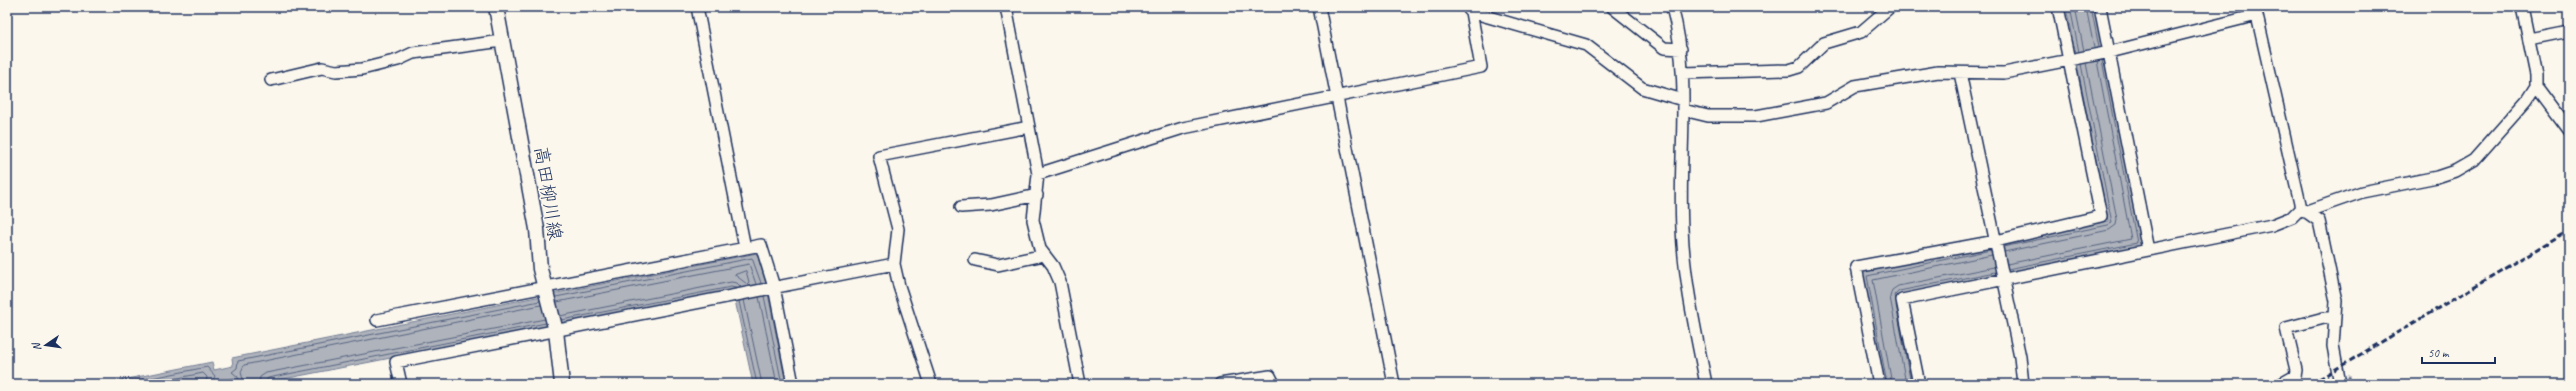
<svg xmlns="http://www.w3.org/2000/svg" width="2576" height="391" viewBox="0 0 2576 391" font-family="Caveat,'Klee One',sans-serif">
	<rect width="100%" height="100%" fill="#fbf7ec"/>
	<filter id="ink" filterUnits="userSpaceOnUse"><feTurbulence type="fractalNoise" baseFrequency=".025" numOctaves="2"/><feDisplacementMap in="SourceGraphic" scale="8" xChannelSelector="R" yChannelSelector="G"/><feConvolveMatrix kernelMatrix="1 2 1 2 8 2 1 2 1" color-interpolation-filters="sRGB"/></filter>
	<g filter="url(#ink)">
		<!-- water -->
		<path fill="#afb3bb" stroke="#747e96" d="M2066,7H2095L2142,247L1899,295L1915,384H1883L1862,272L2108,221Z
			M757,253L766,284L786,384H753L733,291L258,384H235L234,378L215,382V384H102L212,362L214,370L233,366L232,358Z"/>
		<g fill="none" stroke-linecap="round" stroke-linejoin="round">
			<!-- shore -->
			<path stroke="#566483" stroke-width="1" d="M2070,7L2079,52
				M2075,7L2084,51
				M2086,7L2094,48
				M2091,7L2099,47
				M2003,247L2108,225L2112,223L2081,64
				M2004,252L2109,230L2116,225L2117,219L2086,63
				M2007,264L2131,239L2097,61
				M2008,269L2137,243L2102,60
				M746,271L749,282L747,284L735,275Z
				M764,296L782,384
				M556,297L752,258L761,283
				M759,297L777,384
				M744,300L762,384
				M739,301L757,384
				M1896,301L1895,295L1899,291L1995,272
				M557,302L749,264L756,284
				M1896,305L1911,384
				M560,316L731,282L737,283L741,287
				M562,320L731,287L736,288
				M122,384L207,367L215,376L211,384
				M148,384L203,373L207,377L206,384
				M239,384L238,377L232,372L237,368L238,361L540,301
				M244,384L241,372L244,365L541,305
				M259,384L260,377L266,373L545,319
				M264,384L268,378L546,323
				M1887,384L1867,276L1991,250
				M1892,384L1873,280L1992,255
				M1906,384L1890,297L1892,290L1898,286L1994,267"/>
			<!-- stream -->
			<path stroke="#747e96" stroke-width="3" d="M2349,377L2351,384"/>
			<!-- minor casing -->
			<g stroke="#1b2f5e" stroke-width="14">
				<path id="minor" d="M697,7L745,248
					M1006,7L1038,174L1033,220L1040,249L1053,266L1060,282L1080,384
					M1319,7L1394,384
					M1612,7L1664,48L1681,49
					M1672,7C1692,79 1678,154 1682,228C1684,280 1696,333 1706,384
					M2100,7L2148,250
					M2255,7L2301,208L2319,221L2336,301L2333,346L2340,384
					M1471,12L1586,45L1642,88L1683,100
					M2529,39L2569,31
					M1683,73L1789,70L1799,67L1824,43L1861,32L1890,7
					M1960,73L2020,357L2023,384
					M271,80L322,68L336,71L362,69L398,60L413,53L502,41
					M2536,86L2569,130
					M1683,110L1708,116H1756L1826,103L1855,86L1938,72L2004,73L2110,52L2257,15
					M1038,174L1183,128L1481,67L1471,12L1467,7
					M961,207L991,205L1037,195
					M2305,212L2362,192L2437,177L2455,171L2474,160L2527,100L2536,86V75L2522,7
					M975,260L998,265L1044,255
					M377,320L761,245L774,287L793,384
					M401,384L396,362L894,264
					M931,384L899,286L894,264L898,229L879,156L1029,127
					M1220,384L1270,376L1274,384
					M1879,384L1856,267L1996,241L2101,216L2058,7
					M1919,384L1902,300L2272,225L2292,217L2301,208
					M2281,384L2295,376L2296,370L2286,328L2324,318H2335"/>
			</g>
			<!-- major casing -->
			<g stroke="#1b2f5e" stroke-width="17">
				<path id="major" d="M496,7L537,229L540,269L556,331L562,384"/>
			</g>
			<!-- minor -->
			<use href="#minor" stroke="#fbf7ec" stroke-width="11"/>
			<!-- major -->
			<use href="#major" stroke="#fbf7ec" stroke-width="14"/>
			<!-- rail -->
			<path stroke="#1b2f5e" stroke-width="3" stroke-dasharray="6 3" stroke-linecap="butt" d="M2311,384L2569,230"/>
		</g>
	</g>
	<g text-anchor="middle" stroke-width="3" stroke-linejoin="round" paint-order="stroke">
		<!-- street labels -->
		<g font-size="19" fill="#1b2f5e" stroke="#fbf7ec">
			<text transform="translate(549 193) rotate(81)" y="7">高田柳川線</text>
		</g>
	</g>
	<!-- margin -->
	<rect width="2576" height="391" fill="none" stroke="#fbf7ec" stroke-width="24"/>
	<rect x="12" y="12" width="2552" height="367" fill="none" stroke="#1b2f5e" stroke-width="1.5" filter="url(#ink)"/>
	<!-- north arrow -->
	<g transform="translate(46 345) rotate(257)" stroke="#fbf7ec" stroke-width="3" paint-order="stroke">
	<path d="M0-3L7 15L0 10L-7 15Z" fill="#1b2f5e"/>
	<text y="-6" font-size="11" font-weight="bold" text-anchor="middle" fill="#1b2f5e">N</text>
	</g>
	<!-- scale -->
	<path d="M2422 357v6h73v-6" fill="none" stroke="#1b2f5e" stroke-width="2"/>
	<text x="2428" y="357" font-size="12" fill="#1b2f5e" stroke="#fbf7ec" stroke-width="3" paint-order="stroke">50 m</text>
</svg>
